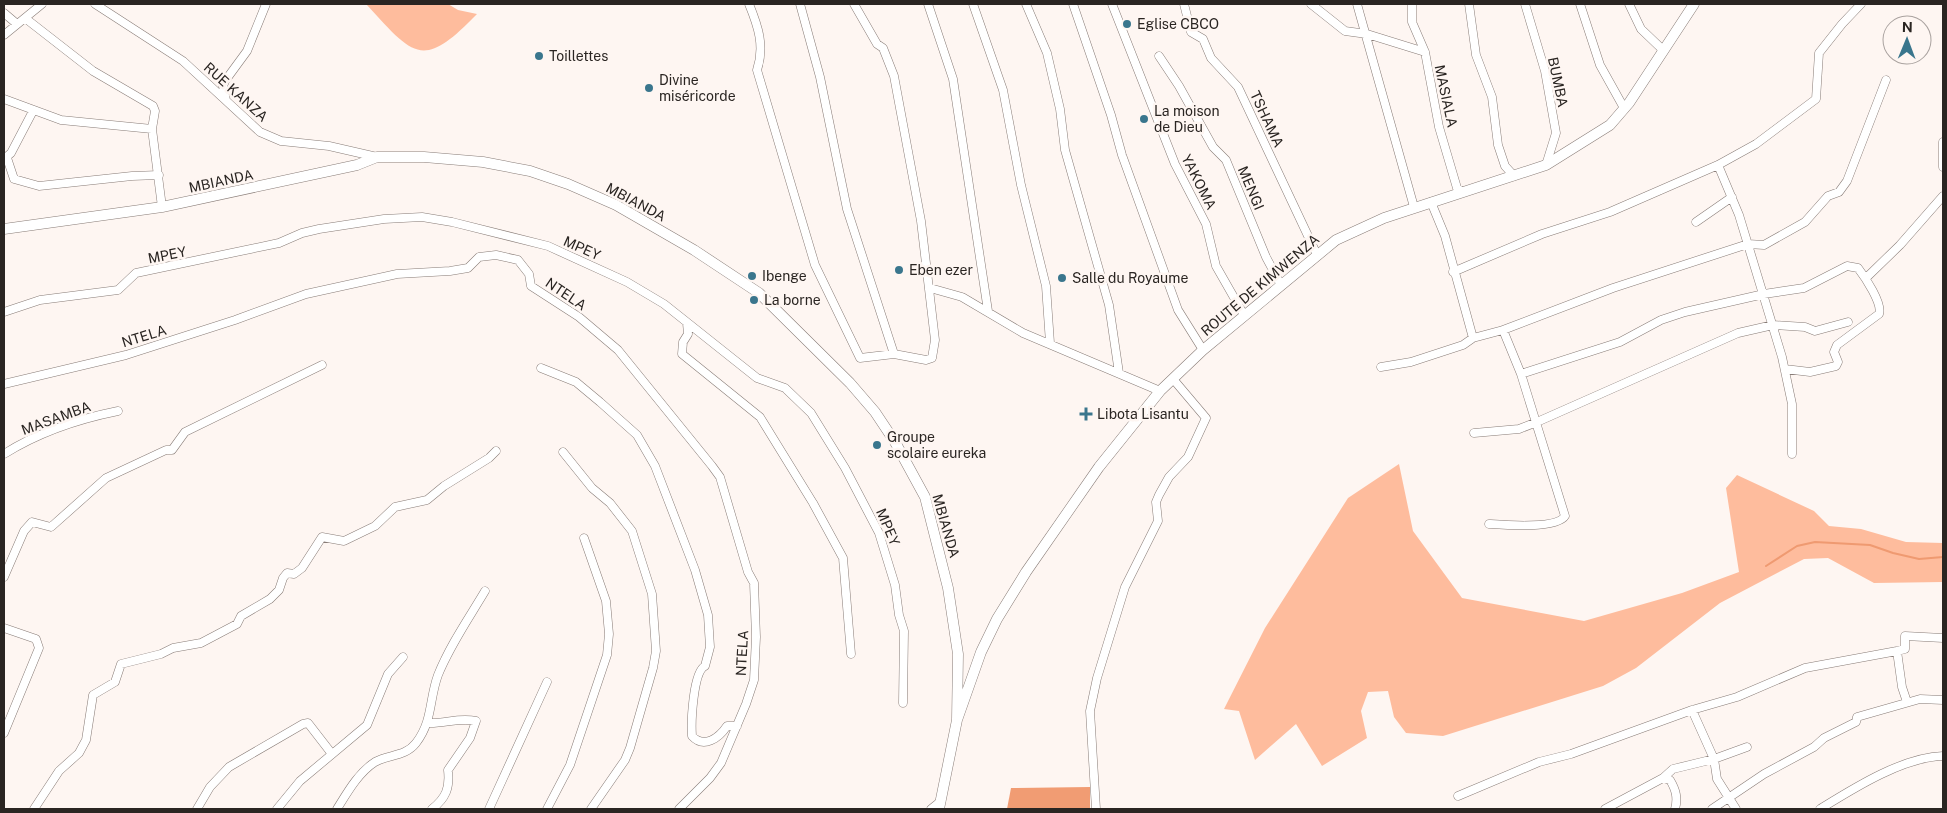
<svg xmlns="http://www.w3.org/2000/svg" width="1947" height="813" viewBox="0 0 1947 813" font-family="'Public Sans',sans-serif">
	<rect width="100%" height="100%" fill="#fef6f2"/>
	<!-- green -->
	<path fill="#febc9d" d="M366,4H448L458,10L477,14C422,71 414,56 366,4Z
		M1399,464L1413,531L1462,598L1584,621L1682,593L1739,572L1726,488L1737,475L1814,511L1829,526L1861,529L1906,542L1943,543V582L1874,583L1828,558L1804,559L1720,603L1636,668L1603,686L1443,736L1406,733L1394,717L1388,691L1368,692L1361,711L1367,738L1322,766L1296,724L1255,760L1239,711L1224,709L1265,628L1348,498Z"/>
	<!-- forest -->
	<path fill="#f19c73" d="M1090,787V809H1007L1011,788Z"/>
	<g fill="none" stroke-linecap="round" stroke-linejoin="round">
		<!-- stream -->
		<path stroke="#ef9a71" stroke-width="2" d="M1766,566L1797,546L1815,542L1870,545L1893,553L1919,559L1943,557"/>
		<!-- street casing -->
		<g stroke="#887c77" stroke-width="9">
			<path id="street" d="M95,4L183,61L260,132L281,141L329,146L377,157
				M749,4C758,26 765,46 757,70L815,265L860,358L894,354L926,360L932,358L935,340L921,221L894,76L883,48L877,44L854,4
				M800,4L820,77L847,209L894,354
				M928,4L953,79L988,311
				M973,4L1003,90L1021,185L1046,286L1050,343
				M1026,4L1047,53L1060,109L1065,150L1109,305L1119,373
				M1073,4L1111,115L1122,155L1178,310L1203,350
				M1112,4L1175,164L1206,224L1216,266L1244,315
				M1184,4L1191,32L1203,39L1211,58L1238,87L1317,255
				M1311,4L1345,31L1367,34L1425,52
				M1357,4L1414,207
				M1412,4V22L1425,52L1439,127L1457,188L1463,192
				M1469,4L1476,55L1492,97L1498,145L1505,166L1514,176
				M1525,4L1545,71L1556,133L1546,165
				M1580,4L1600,65L1624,108
				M1629,4L1641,29L1663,50
				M4,13L17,24
				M25,18L93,71L153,106L155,111L152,129L162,207
				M4,35L42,4
				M1159,56L1179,86L1213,147L1226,160L1266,257L1281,285
				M4,99L61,120L152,129
				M226,100L223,86L225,81L247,51L266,4
				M1943,142V167
				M7,158L14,179L39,186L132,176L159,175
				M4,159L11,153L33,111
				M1718,165L1739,215L1782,357L1792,404V454
				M1431,202L1445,236L1473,338
				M1696,222L1732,197
				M1453,272L1542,234L1610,212L1718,165L1756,144L1816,99L1819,53L1842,24L1861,4
				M1866,278L1900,245L1943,196
				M930,288L962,297L1023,333L1160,391
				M4,312L40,300L118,290L136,273L279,243L302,233L319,229L384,219L422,217L452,222L548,246L627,282L664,304L757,378L785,388L811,413L845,468L879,533L895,585L899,615L904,631L903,703
				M687,323L688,334L683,342L682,354L760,417L813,503L843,558L851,654
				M1381,367L1411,362L1463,345L1473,338L1503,330L1613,288L1748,244L1764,245L1805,222L1828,196L1839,192L1847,181L1886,80
				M541,368L576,382L600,402L637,435L655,466L695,570L708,615L710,647L705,666C693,672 691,722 692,736C704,749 719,738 727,726H737
				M1521,374L1620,342L1661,320L1685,312L1764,294L1804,288L1847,266L1858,268C1865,277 1883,304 1879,314L1837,345L1834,352L1838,362L1836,366L1810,372L1785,369
				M4,384L126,355L235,320L306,294L397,274L450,271L468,268L479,257L496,255L518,260L529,274L531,286L579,317L618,350L712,466L720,477L748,572L754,583L756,637L754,680L746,704L721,763L710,778L679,809
				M1474,433L1519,429L1537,422L1738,333L1773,325L1805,327L1815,331L1848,322
				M563,452L592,488L610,503L632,531L652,594L656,651L653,668L630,748L625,760L591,809
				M4,454C39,432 78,419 118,411
				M1489,524C1504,525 1557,529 1565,516L1521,374L1503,330
				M4,577L24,531L32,522L51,527L106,478L166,450H172L185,432L322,365
				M4,628L36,639L39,648L4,733
				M1907,702L1902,687L1897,651L1905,649V636L1943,638
				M1692,710L1714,759L1717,779L1736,809
				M427,723C445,724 459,717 476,721L470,738L448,770C450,788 446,798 432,809
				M1663,778L1670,780C1676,790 1678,798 1675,809
				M1458,796L1539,762L1571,754L1692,710L1737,697L1805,668L1897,651
				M34,809L59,771L79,753L86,740L93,695L115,682L121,664L161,654L173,648L201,643L237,624L241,616L270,599L279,590L283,578L287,573L294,574L302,568L322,537L344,541L375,526L395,507L427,500L444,486L489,458L496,451
				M197,809L210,787L229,767L303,724L308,723L332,754
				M277,809L300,781L367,725L388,674L403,657
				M337,809C347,793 358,773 375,762C389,754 405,757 416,743C433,721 429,699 438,675C450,645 469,618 485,591
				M489,809L547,682
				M547,809L570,765L607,655L609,634L606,601L584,538
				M931,809L941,801
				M1096,809L1090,711L1097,678L1125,587L1158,521L1156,502L1159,495L1169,477L1188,457L1206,418L1173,379
				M1605,809L1663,778L1673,769L1714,759L1747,747
				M1712,809L1764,774L1814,747L1824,738L1856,722L1857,717L1920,699L1943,700
				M1820,809C1854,788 1903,757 1943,756"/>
		</g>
		<!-- secondary casing -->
		<g stroke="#887c77" stroke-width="11">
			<path id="secondary" d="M4,229L162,207L357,165L377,157H424L483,162L530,171L568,184L616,205L694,250L759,293L850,383L875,412L895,442L925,497L948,588L958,654L957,720
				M939,809L957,720L981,652L997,619L1026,572L1099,467L1160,391L1203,350L1336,240L1384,218L1546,165L1610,125L1629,103L1694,4"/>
		</g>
		<!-- street -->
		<use href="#street" stroke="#fff" stroke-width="8"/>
		<!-- secondary -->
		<use href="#secondary" stroke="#fff" stroke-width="10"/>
	</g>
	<!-- markers -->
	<g fill="#3a768d" stroke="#fef6f2" stroke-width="2">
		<circle cx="1127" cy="24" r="5"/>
		<circle cx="539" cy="56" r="5"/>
		<circle cx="649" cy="88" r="5"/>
		<circle cx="1144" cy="119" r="5"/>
		<circle cx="899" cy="270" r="5"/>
		<circle cx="752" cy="276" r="5"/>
		<circle cx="1062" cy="278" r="5"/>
		<circle cx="754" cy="300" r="5"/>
		<path d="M1083.5 406.5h5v5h5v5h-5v5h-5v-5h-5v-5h5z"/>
		<circle cx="877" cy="445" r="5"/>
	</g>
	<g text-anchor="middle" stroke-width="5" stroke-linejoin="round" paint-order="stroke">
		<!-- poi labels -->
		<g font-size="14" fill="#2a2522" stroke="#fef6f2" text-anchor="start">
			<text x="1137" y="29">Eglise CBCO</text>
			<text x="549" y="61">Toillettes</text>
			<text x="659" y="85">Divine<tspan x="659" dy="16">miséricorde</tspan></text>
			<text x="1154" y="116">La moison<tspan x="1154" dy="16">de Dieu</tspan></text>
			<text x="909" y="275">Eben ezer</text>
			<text x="762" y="281">Ibenge</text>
			<text x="1072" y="283">Salle du Royaume</text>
			<text x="764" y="305">La borne</text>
			<text x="1097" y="419">Libota Lisantu</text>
			<text x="887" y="442">Groupe<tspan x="887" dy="16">scolaire eureka</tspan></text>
		</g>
		<!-- street labels -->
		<g font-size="14" fill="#2a2522" stroke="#fef6f2">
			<text transform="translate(1558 82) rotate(78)" y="5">BUMBA</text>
			<text transform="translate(236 92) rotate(42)" y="5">RUE KANZA</text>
			<text transform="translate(1446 96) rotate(78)" y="5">MASIALA</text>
			<text transform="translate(1267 119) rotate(65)" y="5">TSHAMA</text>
			<text transform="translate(221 181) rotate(-12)" y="5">MBIANDA</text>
			<text transform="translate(1199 182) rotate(63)" y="5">YAKOMA</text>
			<text transform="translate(1251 188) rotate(67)" y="5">MENGI</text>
			<text transform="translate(636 202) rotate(28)" y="5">MBIANDA</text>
			<text transform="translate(582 248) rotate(24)" y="5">MPEY</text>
			<text transform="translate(167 255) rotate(-11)" y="5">MPEY</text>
			<text transform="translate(1260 285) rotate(-40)" y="5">ROUTE DE KIMWENZA</text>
			<text transform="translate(566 294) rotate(34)" y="5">NTELA</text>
			<text transform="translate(144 336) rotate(-17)" y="5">NTELA</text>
			<text transform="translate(56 418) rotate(-20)" y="5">MASAMBA</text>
			<text transform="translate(946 526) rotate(74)" y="5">MBIANDA</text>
			<text transform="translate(888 527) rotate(67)" y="5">MPEY</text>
			<text transform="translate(742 653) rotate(-87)" y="5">NTELA</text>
		</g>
	</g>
	<!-- border -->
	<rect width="1947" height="813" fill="none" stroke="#2a2522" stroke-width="10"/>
	<!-- north arrow -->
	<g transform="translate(1907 40) rotate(1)"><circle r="24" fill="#fef6f2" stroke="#a9a29f"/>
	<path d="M0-4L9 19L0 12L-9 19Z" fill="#3a768d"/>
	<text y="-8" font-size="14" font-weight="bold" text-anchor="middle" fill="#2a2522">N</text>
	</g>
</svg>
